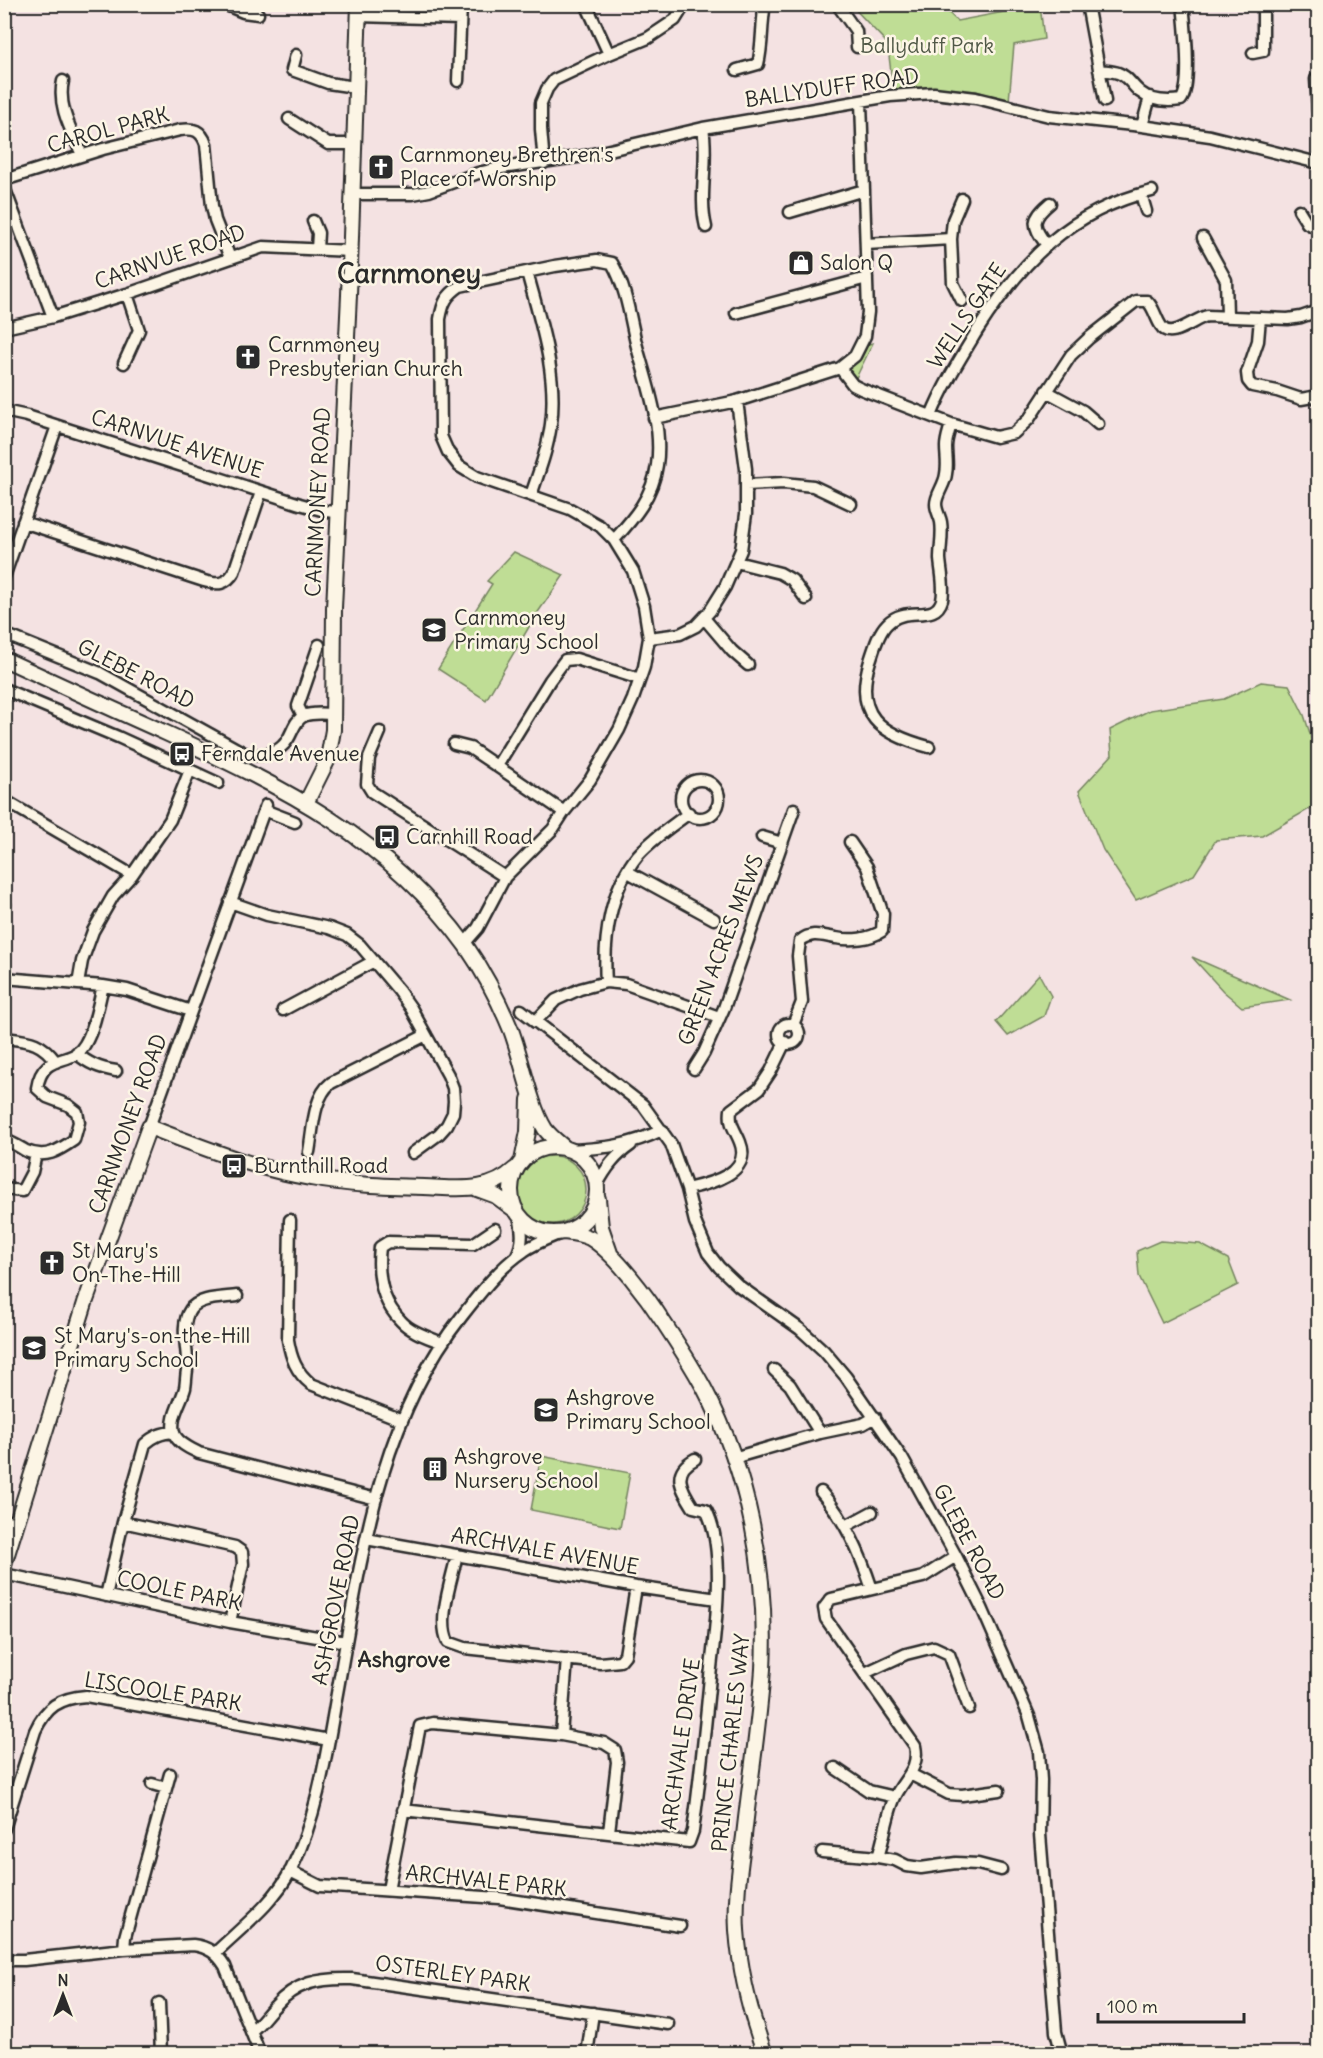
<svg xmlns="http://www.w3.org/2000/svg" width="1323" height="2058" viewBox="0 0 1323 2058" font-family="Delius,sans-serif">
	<rect width="100%" height="100%" fill="#f4e2e2"/>
	<filter id="ink" filterUnits="userSpaceOnUse"><feTurbulence type="fractalNoise" baseFrequency=".0167" numOctaves="2"/><feDisplacementMap in="SourceGraphic" scale="12" xChannelSelector="R" yChannelSelector="G"/><feConvolveMatrix kernelMatrix="1 2 1 2 8 2 1 2 1" color-interpolation-filters="sRGB"/></filter>
	<g filter="url(#ink)">
		<!-- green -->
		<path fill="#bfdd95" stroke="#758460" stroke-width="1.5" d="M851,5H941L957,21L1040,5L1044,39L1014,45L1009,101L976,91L929,87L893,89L889,56L885,41Z
			M873,343L854,382L847,371L858,360L868,344Z
			M514,552L564,575L536,615L486,700L438,669L492,584L487,581Z
			M1261,682L1289,685L1304,715L1318,758V804L1262,836L1216,840L1194,875L1136,900L1103,850L1079,791L1112,755L1110,730L1150,710L1224,699Z
			M1192,957L1290,1000L1242,1007L1223,991Z
			M1039,974L1051,996L1044,1016L1008,1036L996,1022Z
			M518 1190a34 34 0 1 1 68 0a34 34 0 1 1-68 0Z
			M1160,1241L1200,1244L1228,1259L1238,1285L1162,1323L1139,1276L1137,1251Z
			M541,1456L630,1473L620,1528L531,1510Z"/>
		<g fill="none" stroke-linecap="round" stroke-linejoin="round">
			<!-- minor casing -->
			<g stroke="#2b2b2b" stroke-width="15">
				<path id="minor" d="M224,4L243,12L258,14
					M586,4L609,54
					M837,4L856,31L857,47
					M1087,4L1105,101
					M358,16L460,19
					M1253,53L1263,51V4
					M296,55L292,70L328,83L355,87
					M737,70L758,64C763,45 761,24 765,4
					M1099,70C1106,71 1113,71 1118,73C1128,76 1132,86 1140,92C1151,101 1167,102 1181,100C1192,87 1185,23 1183,4
					M1316,79L1318,111
					M63,81C57,107 72,131 82,155
					M458,81L461,4
					M289,119L328,144H354
					M1142,126L1150,97
					M703,128C709,162 698,194 706,227
					M544,163L541,129V103L547,89L554,80L609,54L648,38L675,20L685,4
					M4,180L103,149L180,130C194,128 201,130 206,144L212,206L215,220L230,258
					M4,187L53,317
					M353,194H413L429,191L478,173L495,169L584,156L703,128L890,96L934,93L976,98L1049,116L1142,126L1210,136L1318,163
					M1141,194L1146,211
					M962,199L953,220L951,239L953,283L962,301
					M1299,210L1307,223L1318,229
					M790,212L864,190
					M313,221L318,233L317,249
					M1203,238L1226,280L1227,315
					M866,244L951,239
					M1046,244C1031,225 1032,218 1050,203
					M527,272C540,321 558,373 551,424C548,448 539,472 531,495
					M736,313L867,278
					M1260,318L1258,341L1247,373L1248,381L1252,386L1277,391L1301,399L1318,396
					M4,328L53,317L127,294L263,247L351,251
					M124,363L139,330L127,294
					M840,368L853,385L861,389L951,424C949,432 946,439 946,447C946,456 948,465 946,474C945,485 936,494 936,504C936,511 940,516 941,522C943,534 940,547 940,559C941,572 945,587 942,600C935,624 906,604 887,624C878,633 874,649 870,661C853,715 880,734 929,747
					M1046,391L1083,411L1098,424
					M4,411L27,416L300,504L325,511L337,512
					M931,416C943,386 960,359 977,331C1021,262 1069,211 1152,191
					M654,418L737,401L840,368L855,356L865,336L868,312L861,101
					M951,424L996,437L1014,433L1029,419L1071,355L1089,338L1136,301H1147C1154,307 1155,317 1161,326C1170,341 1194,319 1207,316L1288,319L1301,317L1318,311
					M746,485L784,483L813,486L851,504
					M23,522L204,581C218,585 226,585 234,572L261,492
					M736,562L780,573L792,580L806,599
					M4,577L57,426
					M704,618L732,651L748,665
					M4,634L100,673L246,754C262,757 279,754 288,739C293,731 295,720 304,716C313,712 324,714 333,714
					M649,638L680,634L696,626L710,611L725,587L741,550L746,514V469L737,401
					M4,689L118,737L218,783
					M303,716L298,706L319,645
					M380,732L369,758L367,784L372,792L505,877
					M454,744L470,748L564,812
					M497,766L550,680L565,660L576,659L640,679
					M681 799a19 19 0 1 1 38 0a19 19 0 1 1-38 0Z
					M4,800L132,875
					M264,810L295,822
					M762,837L782,843
					M628,872L714,919
					M230,902L267,915L329,928L347,935L360,945L399,991L411,1008L448,1075L453,1088L454,1101L453,1113L447,1125L439,1134L413,1153
					M4,904H5
					M464,944L478,928L505,877L553,829L564,812L590,780L619,730L633,699L644,667L649,638L644,606L633,571L614,540L600,526L570,509L477,477L459,466L448,452L441,436L440,319C443,302 446,296 460,286L555,266L597,260L612,263C626,287 630,317 636,343C646,381 663,425 657,465C653,496 634,518 614,540
					M4,978L103,986L127,990L191,1011
					M606,982C603,939 610,889 638,855C652,839 672,826 689,813
					M78,984L82,961L93,931L113,896L132,875L170,820L190,770
					M283,1010L374,961
					M521,1010L643,1105L671,1144L687,1189L695,1222L708,1253L719,1267L739,1286L800,1329L824,1351L846,1377L902,1458L956,1556L982,1608L1029,1716L1039,1752L1041,1780L1040,1834L1056,2032L1062,2054
					M535,1022L556,1000L580,989L606,982L626,984L719,1017
					M779 1034a10 10 0 1 1 20 0a10 10 0 1 1-20 0Z
					M793,1025L802,1002L798,956L800,941C812,931 822,936 836,938C851,941 870,939 882,931L883,914L867,867L850,842
					M4,1038C29,1041 41,1041 56,1062
					M76,1053C89,1064 99,1068 116,1071
					M694,1069L704,1053L724,1008L794,809
					M149,1127L266,805
					M4,1140C12,1142 19,1147 26,1151C46,1159 58,1151 74,1140L79,1122L77,1112L68,1105L47,1097L37,1088C43,1050 72,1068 85,1044C95,1027 98,1005 103,986
					M570,1150C606,1148 629,1146 662,1130
					M309,1152C313,1130 313,1097 331,1083L426,1035
					M597,1185C606,1168 615,1156 631,1145
					M4,1189L22,1191L32,1172L36,1154
					M687,1189C708,1184 753,1174 740,1142C735,1129 729,1125 731,1110L759,1089L771,1071L785,1042
					M290,1220L288,1340C291,1358 296,1372 311,1384L402,1420
					M517,1255C524,1241 522,1230 519,1215
					M237,1296C224,1298 198,1297 190,1310C179,1326 189,1352 187,1370C186,1376 186,1383 185,1388C181,1403 170,1417 174,1433C177,1443 191,1449 199,1453L376,1499
					M442,1343C428,1337 411,1332 401,1321C381,1301 377,1273 380,1247L388,1242L473,1244L495,1229
					M774,1370L790,1385L820,1433
					M733,1458L820,1433L863,1424L875,1417
					M821,1492C846,1521 860,1553 872,1589
					M4,1520L17,1523
					M123,1522L235,1547L242,1552L243,1564L230,1622
					M846,1526L872,1512
					M366,1539L636,1587L717,1599
					M457,1555C452,1579 437,1619 448,1642L465,1648L600,1663L620,1661L625,1655L636,1587
					M4,1574L230,1622L346,1642
					M106,1596L123,1522L145,1444C154,1436 161,1433 174,1432
					M865,1673L906,1654L934,1647L949,1654L969,1708
					M561,1735L567,1659
					M835,1768L869,1791L895,1797
					M910,1774L949,1794L962,1795L999,1790
					M152,1784L166,1788
					M403,1810L689,1842L693,1831C700,1780 705,1729 710,1677C715,1632 727,1550 706,1510L693,1507C681,1488 671,1472 695,1459
					M4,1829L35,1731C46,1707 59,1698 86,1696L329,1740
					M822,1852L878,1857L895,1860L907,1866L921,1868L956,1863L978,1864L1001,1870
					M878,1857C884,1839 887,1814 895,1797C904,1778 920,1769 915,1746L826,1619L824,1608L831,1599L923,1577L956,1556
					M290,1871L320,1886L499,1898L680,1926
					M388,1890L420,1726L433,1723L561,1735L604,1743L615,1750L617,1762L609,1832
					M124,1949L125,1937L170,1774
					M215,1953C242,1927 274,1903 291,1870C317,1817 326,1757 336,1699C360,1568 376,1424 462,1316C480,1293 500,1267 524,1251C535,1243 549,1238 561,1233
					M4,1960H24L124,1949L193,1945C208,1947 217,1953 225,1966L260,2054
					M159,2003L161,2054
					M251,2031C260,2025 266,2015 274,2007C296,1982 319,1978 352,1979L668,2024
					M587,2054L593,2013"/>
			</g>
			<!-- tertiary casing -->
			<g stroke="#2b2b2b" stroke-width="18">
				<path id="tertiary" d="M4,659C58,684 112,709 166,733C283,787 388,838 466,946C484,972 499,1001 511,1030C522,1059 530,1105 545,1129C550,1136 558,1142 565,1148
					M306,803L328,759L333,730L334,608L349,295L359,4
					M511 1190a43 43 0 1 1 86 0a43 43 0 1 1-86 0Z
					M522,1161L528,1132L529,1099
					M477,1189L496,1196L515,1210
					M598,1199L601,1227L610,1253
					M563,1232C572,1233 582,1234 590,1238C615,1253 648,1298 664,1323C678,1344 692,1366 704,1388C749,1473 768,1574 763,1669C759,1725 750,1780 744,1836C740,1867 735,1899 737,1930C740,1973 750,2013 765,2054
					M4,1564L85,1303L149,1127C202,1147 255,1169 311,1178C348,1185 386,1186 424,1187C458,1188 488,1194 515,1169"/>
			</g>
			<!-- minor -->
			<use href="#minor" stroke="#fcf5e5" stroke-width="10"/>
			<!-- tertiary -->
			<use href="#tertiary" stroke="#fcf5e5" stroke-width="14"/>
		</g>
	</g>
	<!-- icons -->
	<defs>
		<g id="church-square" transform="scale(1.35)"><rect x="-9" y="-9" width="18" height="18" rx="4" fill="#2b2b2b" stroke="#fcf5e5"/><path d="M-1.2-6h2.4v3.5h3.3v2.4h-3.3V6h-2.4V-.1h-3.3v-2.4h3.3Z" fill="#fff"/></g>
		<g id="shop-square" transform="scale(1.35)"><rect x="-9" y="-9" width="18" height="18" rx="4" fill="#2b2b2b" stroke="#fcf5e5"/><path d="M-5-2.5h2.3a2.7 3.5 0 0 1 5.4 0H5L5.5 6h-11ZM-1.5-2.5h3a1.5 2.3 0 0 0-3 0Z" fill="#fff"/></g>
		<g id="school-square" transform="scale(1.35)"><rect x="-9" y="-9" width="18" height="18" rx="4" fill="#2b2b2b" stroke="#fcf5e5"/><path d="M0-5L7-2L0 1L-7-2ZM-4 1L0 2.5L4 1V4Q0 6-4 4Z" fill="#fff"/></g>
		<g id="bus-square" transform="scale(1.35)"><rect x="-9" y="-9" width="18" height="18" rx="4" fill="#2b2b2b" stroke="#fcf5e5"/><path d="M-5-6H5V4H4V6H2V4H-2V6H-4V4H-5ZM-3.5-4V0h7V-4ZM-3.5 1.2v1.5H-2V1.2ZM2 1.2v1.5H3.5V1.2Z" fill="#fff"/></g>
		<g id="building-square" transform="scale(1.35)"><rect x="-9" y="-9" width="18" height="18" rx="4" fill="#2b2b2b" stroke="#fcf5e5"/><path d="M-4-6H4V6H1V3H-1V6H-4ZM-2.5-4.3h1.7v1.8h-1.7ZM.8-4.3h1.7v1.8H.8ZM-2.5-1h1.7V.8h-1.7ZM.8-1h1.7V.8H.8Z" fill="#fff"/></g>
	</defs>
	<g fill-rule="evenodd">
		<use href="#church-square" x="381" y="167"/>
		<use href="#shop-square" x="801" y="263"/>
		<use href="#church-square" x="248" y="357"/>
		<use href="#school-square" x="434" y="630"/>
		<use href="#bus-square" x="182" y="754"/>
		<use href="#bus-square" x="387" y="837"/>
		<use href="#bus-square" x="234" y="1166"/>
		<use href="#church-square" x="52" y="1263"/>
		<use href="#school-square" x="34" y="1348"/>
		<use href="#school-square" x="546" y="1410"/>
		<use href="#building-square" x="435" y="1469"/>
	</g>
	<g text-anchor="middle" stroke-width="5" stroke-linejoin="round" paint-order="stroke">
		<!-- park labels -->
		<g font-size="21" fill="#505846" stroke="#fcf5e5">
			<text x="927" y="53">Ballyduff Park</text>
		</g>
		<!-- street labels -->
		<g font-size="21" fill="#2b2b2b" stroke="#fcf5e5">
			<text transform="translate(832 88) rotate(-8)" y="7">BALLYDUFF ROAD</text>
			<text transform="translate(108 130) rotate(-15)" y="7">CAROL PARK</text>
			<text transform="translate(170 257) rotate(-19)" y="7">CARNVUE ROAD</text>
			<text transform="translate(967 316) rotate(-56)" y="7">WELLS GATE</text>
			<text transform="translate(177 444) rotate(18)" y="7">CARNVUE AVENUE</text>
			<text transform="translate(318 502) rotate(-87)" y="7">CARNMONEY ROAD</text>
			<text transform="translate(136 674) rotate(27)" y="7">GLEBE ROAD</text>
			<text transform="translate(721 950) rotate(-69)" y="7">GREEN ACRES MEWS</text>
			<text transform="translate(128 1124) rotate(-70)" y="7">CARNMONEY ROAD</text>
			<text transform="translate(969 1542) rotate(62)" y="7">GLEBE ROAD</text>
			<text transform="translate(545 1551) rotate(10)" y="7">ARCHVALE AVENUE</text>
			<text transform="translate(179 1591) rotate(12)" y="7">COOLE PARK</text>
			<text transform="translate(336 1600) rotate(-79)" y="7">ASHGROVE ROAD</text>
			<text transform="translate(163 1692) rotate(9)" y="7">LISCOOLE PARK</text>
			<text transform="translate(731 1743) rotate(-84)" y="7">PRINCE CHARLES WAY</text>
			<text transform="translate(681 1744) rotate(-82)" y="7">ARCHVALE DRIVE</text>
			<text transform="translate(486 1881) rotate(6)" y="7">ARCHVALE PARK</text>
			<text transform="translate(453 1974) rotate(8)" y="7">OSTERLEY PARK</text>
		</g>
		<!-- poi labels -->
		<g font-size="21" fill="#2b2b2b" stroke="#fcf5e5" text-anchor="start">
			<text x="400" y="162">Carnmoney Brethren's<tspan x="400" dy="24">Place of Worship</tspan></text>
			<text x="820" y="270">Salon Q</text>
			<text x="268" y="352">Carnmoney<tspan x="268" dy="24">Presbyterian Church</tspan></text>
			<text x="454" y="625">Carnmoney<tspan x="454" dy="24">Primary School</tspan></text>
			<text x="201" y="761">Ferndale Avenue</text>
			<text x="406" y="844">Carnhill Road</text>
			<text x="254" y="1173">Burnthill Road</text>
			<text x="72" y="1258">St Mary's<tspan x="72" dy="24">On-The-Hill</tspan></text>
			<text x="54" y="1343">St Mary's-on-the-Hill<tspan x="54" dy="24">Primary School</tspan></text>
			<text x="566" y="1405">Ashgrove<tspan x="566" dy="24">Primary School</tspan></text>
			<text x="454" y="1464">Ashgrove<tspan x="454" dy="24">Nursery School</tspan></text>
		</g>
		<!-- neighbourhood labels -->
		<g font-size="22" font-weight="bold" fill="#2b2b2b" stroke="#fcf5e5">
			<text x="404" y="1667">Ashgrove</text>
		</g>
		<!-- district labels -->
		<g font-size="27" font-weight="bold" fill="#2b2b2b" stroke="#fcf5e5">
			<text x="409" y="283">Carnmoney</text>
		</g>
	</g>
	<!-- margin -->
	<rect width="1323" height="2058" fill="none" stroke="#fcf5e5" stroke-width="24"/>
	<rect x="12" y="12" width="1299" height="2034" fill="none" stroke="#2b2b2b" stroke-width="2" filter="url(#ink)"/>
	<!-- north arrow -->
	<g transform="translate(63 1995)" stroke="#fcf5e5" stroke-width="4.5" paint-order="stroke">
	<path d="M0-4.5L10 22L0 15L-10 22Z" fill="#2b2b2b"/>
	<text y="-9" font-size="16" font-weight="bold" text-anchor="middle" fill="#2b2b2b">N</text>
	</g>
	<!-- scale -->
	<path d="M1098 2013v9h146v-9" fill="none" stroke="#2b2b2b" stroke-width="3"/>
	<text x="1107" y="2013" font-size="18" fill="#2b2b2b" stroke="#fcf5e5" stroke-width="4.5" paint-order="stroke">100 m</text>
</svg>
